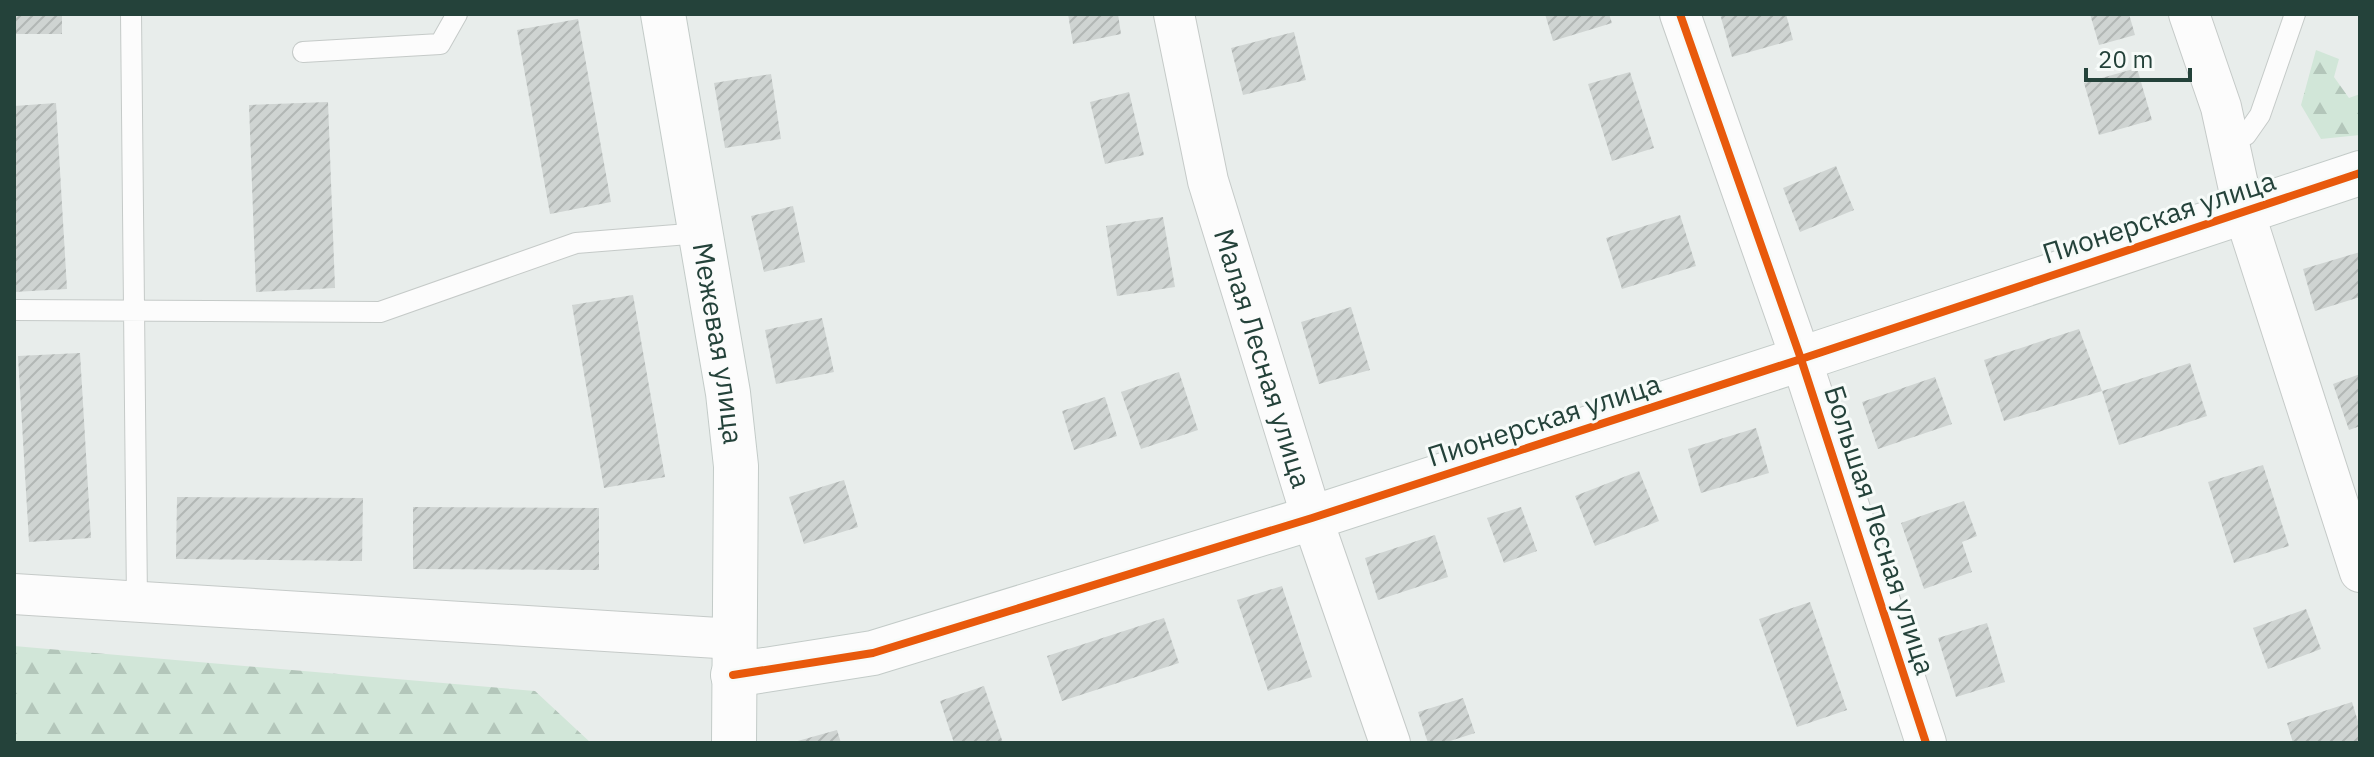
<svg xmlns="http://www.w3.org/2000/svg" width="2374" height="757" viewBox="0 0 2374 757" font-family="'IBM Plex Sans',sans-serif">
	<defs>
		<pattern id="forest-firs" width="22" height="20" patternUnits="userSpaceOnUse" patternTransform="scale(2)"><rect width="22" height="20" fill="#d1e6d8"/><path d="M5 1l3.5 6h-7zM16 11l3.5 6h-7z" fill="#b3c6ba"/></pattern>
		<pattern id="building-hatch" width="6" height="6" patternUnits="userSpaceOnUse" patternTransform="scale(2)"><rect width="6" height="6" fill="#cfd4d2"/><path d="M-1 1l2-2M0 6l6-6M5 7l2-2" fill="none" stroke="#b2b7b5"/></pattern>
	</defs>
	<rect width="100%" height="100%" fill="#e8edeb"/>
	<!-- forest -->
	<path fill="url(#forest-firs)" d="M2316,50L2339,59L2334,77L2349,98L2360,94V135L2321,139L2301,105Z
		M14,646L535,691L591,743H14Z"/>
	<!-- building -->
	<path fill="url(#building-hatch)" d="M14,14H62V34H14Z
		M1068,14H1118L1121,34L1073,44Z
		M1545,14H1609L1612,23L1553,41Z
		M1720,14H1786L1793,40L1732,57Z
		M2090,14H2129L2135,35L2099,45Z
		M578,19L611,202L550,214L517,30Z
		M1294,32L1306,80L1243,95L1231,48Z
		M2137,68L2152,120L2099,135L2084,83Z
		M1630,72L1654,148L1612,161L1588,84Z
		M771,74L781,139L725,148L714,83Z
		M1129,92L1144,155L1105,164L1090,102Z
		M328,102L335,288L256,292L249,105Z
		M56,103L67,289L14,292V106Z
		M1836,166L1854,210L1800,232L1783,188Z
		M793,206L805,262L764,272L751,216Z
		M1680,215L1696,266L1622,289L1606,238Z
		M1163,217L1175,287L1117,296L1106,226Z
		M2360,252V297L2315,311L2303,269Z
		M633,295L665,477L604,488L572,305Z
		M1351,307L1370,370L1319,384L1301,322Z
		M822,318L834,372L776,384L765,330Z
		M2079,329L2102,391L2004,421L1984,360Z
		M80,353L91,538L29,542L18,356Z
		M2190,363L2207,416L2119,445L2102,391Z
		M1179,372L1198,430L1141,449L1121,392Z
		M2360,374V426L2349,430L2333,384Z
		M1935,377L1952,424L1878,449L1862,402Z
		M1105,397L1117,436L1074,450L1062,411Z
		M1756,428L1769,473L1701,493L1688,449Z
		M2263,465L2289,546L2234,563L2208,482Z
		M1639,471L1659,521L1595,546L1575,496Z
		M844,480L858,527L804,544L789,497Z
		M177,497L363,498L362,561L176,559Z
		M1964,501L1977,536L1962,542L1972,572L1924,589L1901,523Z
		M413,507L599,508V570L413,569Z
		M1521,507L1537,551L1504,563L1487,518Z
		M1435,535L1448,577L1378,600L1365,558Z
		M1282,586L1312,677L1268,691L1237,600Z
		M1810,602L1847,710L1797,727L1759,619Z
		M2306,609L2321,649L2268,669L2253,628Z
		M1164,618L1179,663L1062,701L1047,656Z
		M1987,623L2005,682L1956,697L1938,638Z
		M984,686L1003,743H954L940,701Z
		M1463,698L1475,733L1444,743H1428L1418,712Z
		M2352,702L2360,728V743H2293L2287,723Z
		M837,730L841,743H794V742Z"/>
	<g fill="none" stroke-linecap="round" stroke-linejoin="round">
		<!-- lane casing -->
		<g stroke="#c5cac8" stroke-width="22">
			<path id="lane" d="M131,14L137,602
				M303,52L440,44L457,14
				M2229,144L2246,135L2260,115L2295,14
				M14,310L380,312L576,243L701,233"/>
		</g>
		<!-- street casing -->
		<g stroke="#c5cac8" stroke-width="42">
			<g id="street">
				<path id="s1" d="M1174,14L1208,181L1312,518L1390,743"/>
				<path d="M1680,14L1801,359L1926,743"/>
				<path d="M2189,14L2221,107L2244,212L2360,572"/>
				<path d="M14,594L734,639"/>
			</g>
		</g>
		<!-- secondary casing -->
		<g stroke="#c3cbc8" stroke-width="46">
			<g id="secondary">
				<path id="s2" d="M663,14L728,393L736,466L734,743"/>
				<path d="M733,675L873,653L1312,518L1801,359L2360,173"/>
			</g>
		</g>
		<!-- lane -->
		<use href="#lane" stroke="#fcfcfc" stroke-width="20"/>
		<!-- street -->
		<use href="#street" stroke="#fcfcfc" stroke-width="40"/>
		<!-- secondary -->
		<use href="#secondary" stroke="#fcfcfc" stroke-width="44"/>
		<!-- cycleway casing -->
		<g stroke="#f7fbf9" stroke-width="13">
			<path id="cycleway" d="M1680,14L1801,359L1926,743
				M733,675L873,653L1312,518L1801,359L2360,173"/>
		</g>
		<!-- cycleway -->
		<use href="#cycleway" stroke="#e8590c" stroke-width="8"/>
	</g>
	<g text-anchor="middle" stroke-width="6" stroke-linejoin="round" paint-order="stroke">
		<!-- street labels -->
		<g font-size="28" fill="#24423a" stroke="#f7fbf9">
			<text transform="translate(2159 217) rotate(-18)" y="10">Пионерская улица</text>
			<text dy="10" stroke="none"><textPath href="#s2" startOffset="334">Межевая улица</textPath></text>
			<text dy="10" stroke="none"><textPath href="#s1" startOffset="356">Малая Лесная улица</textPath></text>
			<text transform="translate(1544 420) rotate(-18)" y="10">Пионерская улица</text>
			<text transform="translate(1880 530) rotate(72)" y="10">Большая Лесная улица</text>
		</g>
	</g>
	<!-- border -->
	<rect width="2374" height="757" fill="none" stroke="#24423a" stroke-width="32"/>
	<!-- scale -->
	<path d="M2086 68v12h104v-12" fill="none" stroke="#24423a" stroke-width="4"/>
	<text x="2098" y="68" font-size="24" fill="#24423a" stroke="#f7fbf9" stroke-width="6" paint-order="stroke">20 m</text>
</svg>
